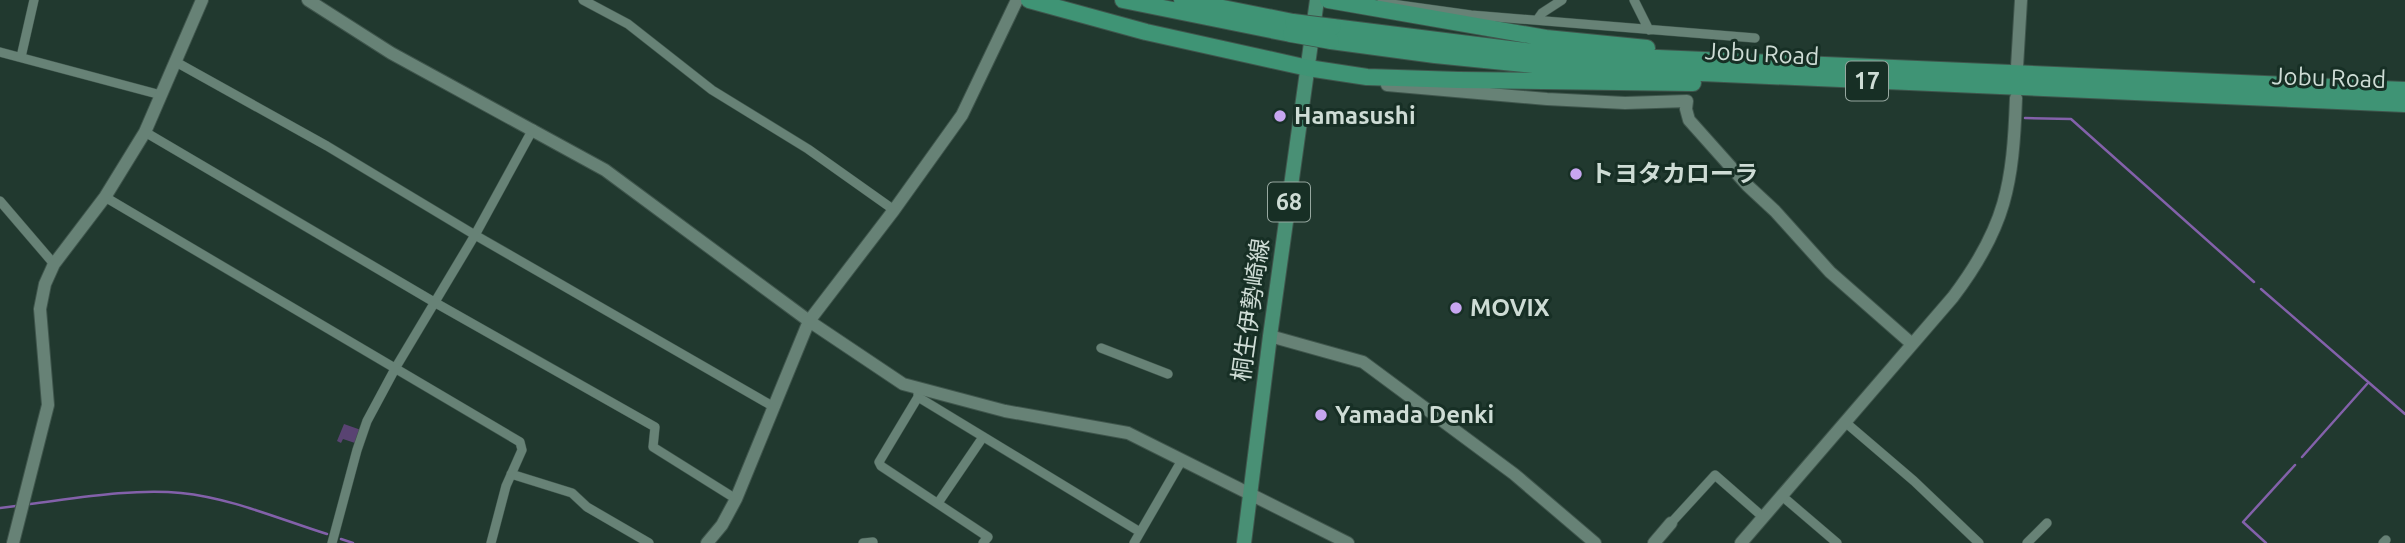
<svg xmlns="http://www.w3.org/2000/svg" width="2405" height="543" viewBox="0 0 2405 543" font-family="Ubuntu,'Noto Sans JP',sans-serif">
	<rect width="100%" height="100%" fill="#21392f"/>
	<!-- green -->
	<path fill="#594372" d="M344,424L361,430L355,443L343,439L341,443L337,441Z"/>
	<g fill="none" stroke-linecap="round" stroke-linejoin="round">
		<!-- stream -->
		<path stroke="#8361aa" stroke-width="2.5" d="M2025,118L2071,119L2254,282
			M2261,289L2405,414
			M2302,457L2367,384
			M30,504C77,498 135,488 181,493C231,498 279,519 327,534
			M0,508L16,506
			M341,539L353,543
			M2266,543L2243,522L2295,465"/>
		<!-- minor casing -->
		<g stroke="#3f554c" stroke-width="10">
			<path id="minor" d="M583,0L628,24L712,90L808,149L894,210
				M1382,0L1392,4L1471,15L1755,38
				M1634,0L1649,30
				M1537,20L1542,13L1562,0
				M0,52L161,95
				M21,57L34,0
				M176,62L327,146L475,235L774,407
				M145,132L434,302L655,427L653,447L736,499
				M105,197L520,442L522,450L506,486L491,543
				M0,201L54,264
				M1101,348L1168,374
				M918,388V397L1140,532
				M918,397L879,462L881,466L988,537L983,543
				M1845,422L1914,481L1979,543
				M511,474L572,493L587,507L649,543
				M1782,496L1837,543
				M938,503L983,437
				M1671,523L1715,475L1763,517
				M332,543L357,450L367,421L396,367L475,235L533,129
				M863,543L873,542
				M1134,543L1182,460
				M2027,543L2047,523
				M2383,543L2386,540"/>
		</g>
		<!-- tertiary casing -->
		<g stroke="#3f554c" stroke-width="14">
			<path id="tertiary" d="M308,0L391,53L605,170L809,321L903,384L1005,411L1128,433L1348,543
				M2017,67L2021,0
				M1387,85L1547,99L1625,103L1687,101L1686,109L1689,120L1747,185L1775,211L1830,272L1912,344
				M1270,336L1363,362L1514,474L1595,543
				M13,543L48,405L40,309L45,284L54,264L105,197L145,132L202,0
				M707,543L722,525L736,499L809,321L894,210L962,115L1017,0
				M1654,543L1671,523
				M1741,543L1953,297C2006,227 2013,184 2016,98"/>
		</g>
		<!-- primary casing -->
		<g stroke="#3f554c" stroke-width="16">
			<path id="primary" d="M1244,543L1270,336L1317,0"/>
		</g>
		<!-- trunk casing -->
		<g stroke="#3f554c" stroke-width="18">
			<path id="trunk" d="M1029,0L1146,32L1308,68L1367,77L1459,80L1693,83
				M1123,0L1291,34
				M1182,0L1293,22
				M1328,0L1546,38L1647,48
				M1333,27L1542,53L2405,90
				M1331,41L1435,55L1545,66L2405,104"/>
		</g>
		<!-- minor -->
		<use href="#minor" stroke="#678276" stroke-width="9"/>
		<!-- tertiary -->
		<use href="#tertiary" stroke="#678276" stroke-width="12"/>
		<!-- primary -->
		<use href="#primary" stroke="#499075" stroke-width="14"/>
		<!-- trunk -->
		<use href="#trunk" stroke="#3f9475" stroke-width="16"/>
		<!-- trunk-bridge casing -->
		<g stroke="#3f554c" stroke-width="18" stroke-linecap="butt">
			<path id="trunk-bridge" d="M1293,22L1333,27
				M1291,34L1331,41"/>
		</g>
		<!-- trunk-bridge -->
		<use href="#trunk-bridge" stroke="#3f9475" stroke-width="16"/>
	</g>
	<!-- markers -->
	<g fill="#c7a6f0" stroke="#172f25" stroke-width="2.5">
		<circle cx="1280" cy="116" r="7"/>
		<circle cx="1576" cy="174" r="7"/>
		<circle cx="1456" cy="308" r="7"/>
		<circle cx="1321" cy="415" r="7"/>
	</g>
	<g text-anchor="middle" stroke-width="6" stroke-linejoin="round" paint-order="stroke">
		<!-- shield labels -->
		<g fill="#172f25" stroke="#97a8a0" stroke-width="2">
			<rect x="1846" y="61.5" width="42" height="39" rx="5"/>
			<rect x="1268" y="182.5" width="42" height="39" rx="5"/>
		</g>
		<g font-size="23" font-weight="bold" fill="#cedcd5">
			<text x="1867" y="89">17</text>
			<text x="1289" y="210">68</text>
		</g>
		<!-- street labels -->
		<g font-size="24" fill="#cedcd5" stroke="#172f25">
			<text transform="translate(1762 54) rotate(3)" y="8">Jobu Road</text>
			<text transform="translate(2329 78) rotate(2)" y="8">Jobu Road</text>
			<text transform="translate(1251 310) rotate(-82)" y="8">桐生伊勢崎線</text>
		</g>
		<!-- poi labels -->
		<g font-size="24" font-weight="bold" fill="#cedcd5" stroke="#172f25" text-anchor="start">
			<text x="1294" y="124">Hamasushi</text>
			<text x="1590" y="182">トヨタカローラ</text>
			<text x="1470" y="316">MOVIX</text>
			<text x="1335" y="423">Yamada Denki</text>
		</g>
	</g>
</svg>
